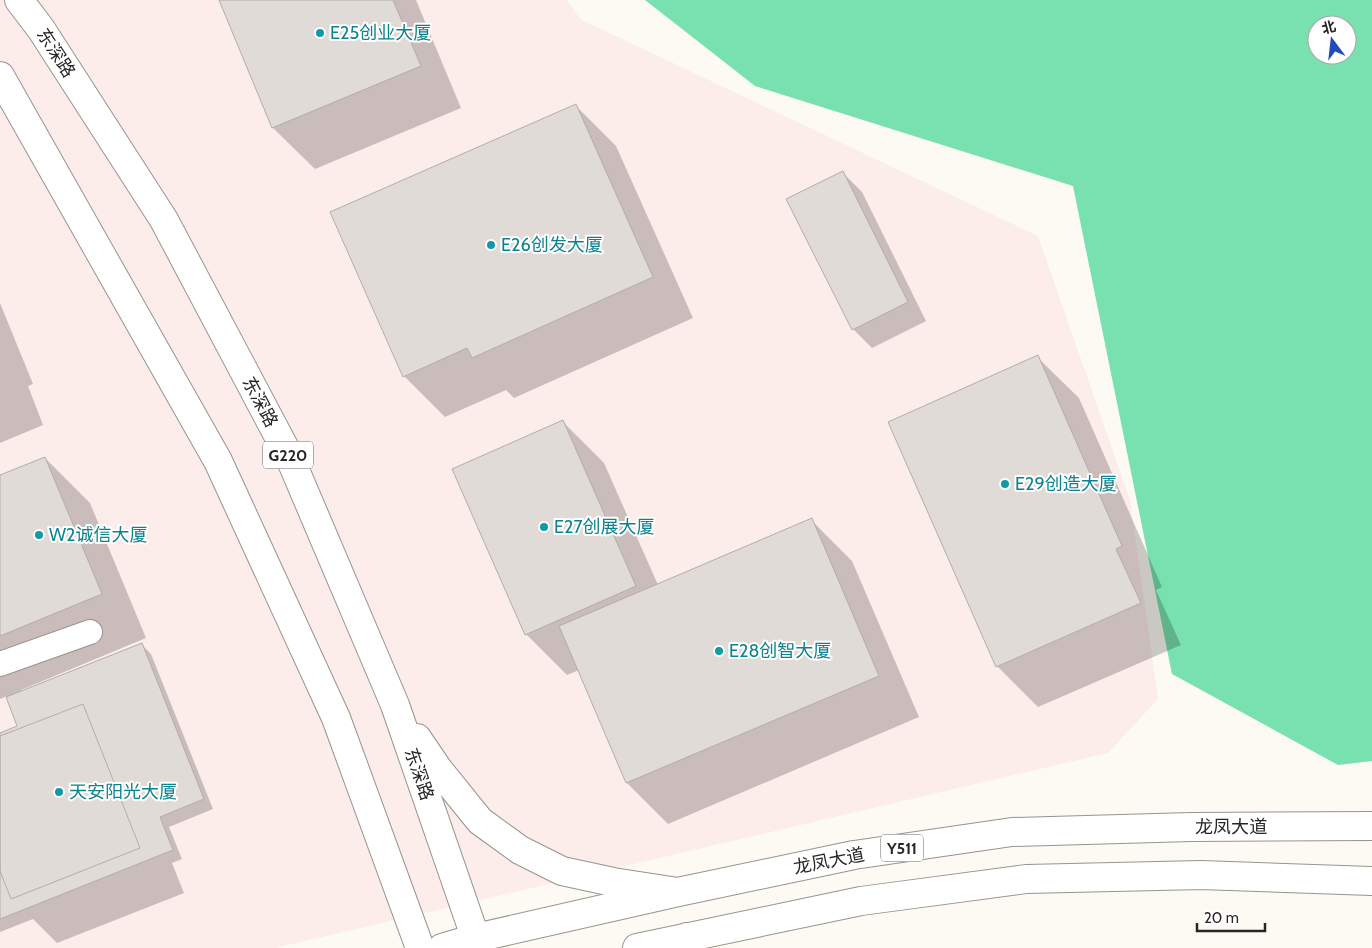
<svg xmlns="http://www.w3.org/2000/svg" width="1372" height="948" viewBox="0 0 1372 948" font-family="Cabin,'Noto Sans SC',sans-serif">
	<rect width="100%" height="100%" fill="#fcfaf3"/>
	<!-- commercial -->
	<path fill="#fcecea" d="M0,0H567L580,19L1038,236L1130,500L1158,699L1108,753L275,948H0Z"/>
	<!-- forest -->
	<path fill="#78e1af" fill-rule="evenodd" d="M645,0H1372V761L1338,765L1172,674L1073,186L755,86ZM1317,25H1347V55H1317Z"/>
	<!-- shadow -->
	<path fill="#0003" d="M220,0H416L461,108L315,169L273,128Z
		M575,105L616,146L693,318L514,398L506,390L445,417L404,376Z
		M842,172L862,192L926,321L872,348L853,329Z
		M0,303L33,384L28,386L43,425L0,443Z
		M1037,357L1079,398L1162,587L1156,590L1181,645L1038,707L997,666Z
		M563,422L604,463L658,585L811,520L852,561L919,717L668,824L627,783L579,670L567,675L526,634Z
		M45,458L90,503L146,638L21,690L22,692L142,645L151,654L213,809L169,827L182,859L172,863L184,893L57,943L33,919L0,932V734L19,726L7,696L0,699V477Z"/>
	<!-- building -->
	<path fill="#e0dbd6" stroke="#b2ada8" d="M219,0H393L421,66L272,128Z
		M576,104L653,277L472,358L467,348L403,377L330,212Z
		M843,171L908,302L852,330L786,199Z
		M1038,355L1122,546L1116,549L1141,603L996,667L888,422Z
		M563,420L636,586L525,635L452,469Z
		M45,457L102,594L0,636V475Z
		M812,518L879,676L626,783L559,626Z
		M142,643L204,799L160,817L173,850L0,919V733L17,726L6,697Z
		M83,704L140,848L11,899L0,871V736Z"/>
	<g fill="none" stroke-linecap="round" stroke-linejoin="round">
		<!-- minor casing -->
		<g stroke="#96948e" stroke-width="26">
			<path id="minor" d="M0,664L90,632"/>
		</g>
		<!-- primary casing -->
		<g stroke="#96948e" stroke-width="30">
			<path id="primary" d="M442,948L476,938L678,892L854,855L1012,832L1191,827L1372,826
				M637,948L861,901L1026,879L1201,875L1372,881"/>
		</g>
		<!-- trunk casing -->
		<g stroke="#96948e" stroke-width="30">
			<path id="trunk" d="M19,0L41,29L164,220L290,458L395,705L479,948
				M0,76L218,461L336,718L420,948
				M417,738L438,769L480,821L520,850L562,871L613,882L678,892
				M670,948L687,937"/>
		</g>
		<!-- minor -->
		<use href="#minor" stroke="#fff" stroke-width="24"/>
		<!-- primary -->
		<use href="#primary" stroke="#fff" stroke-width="28"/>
		<!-- trunk -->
		<use href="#trunk" stroke="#fff" stroke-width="28"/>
	</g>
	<!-- markers -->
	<g fill="#0f9aa8" stroke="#fff" stroke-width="2">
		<circle cx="320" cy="33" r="5"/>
		<circle cx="491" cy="245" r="5"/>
		<circle cx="1005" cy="484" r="5"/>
		<circle cx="544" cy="527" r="5"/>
		<circle cx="39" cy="535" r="5"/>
		<circle cx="719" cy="651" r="5"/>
		<circle cx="59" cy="792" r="5"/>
	</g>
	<g text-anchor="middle" stroke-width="4" stroke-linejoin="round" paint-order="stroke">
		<!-- shield labels -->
		<g fill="#fff" stroke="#686766" stroke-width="1">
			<rect x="263" y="441.5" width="50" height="27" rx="4"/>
			<rect x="881" y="834.5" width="42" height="27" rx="4"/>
		</g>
		<g font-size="16" font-weight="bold" fill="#272624">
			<text x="288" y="461">G220</text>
			<text x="902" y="854">Y511</text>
		</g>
		<!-- culture labels -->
		<g font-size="18" fill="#0d838f" stroke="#fff" text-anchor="start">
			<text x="330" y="39">E25创业大厦</text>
			<text x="501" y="251">E26创发大厦</text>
			<text x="1015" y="490">E29创造大厦</text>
			<text x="554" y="533">E27创展大厦</text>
			<text x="49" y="541">W2诚信大厦</text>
			<text x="729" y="657">E28创智大厦</text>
			<text x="69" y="798">天安阳光大厦</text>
		</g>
		<!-- street labels -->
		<g font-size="18" fill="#272624" stroke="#fff">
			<text transform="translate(56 53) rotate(57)" y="6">东深路</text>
			<text transform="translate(260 402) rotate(62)" y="6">东深路</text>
			<text transform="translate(419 774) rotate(71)" y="6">东深路</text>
			<text x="1231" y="833">龙凤大道</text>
			<text transform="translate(829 861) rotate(-11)" y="6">龙凤大道</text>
		</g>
	</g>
	<!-- north arrow -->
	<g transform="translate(1332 40) rotate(345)"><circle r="24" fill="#ffffff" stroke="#a9a8a7"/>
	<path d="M0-4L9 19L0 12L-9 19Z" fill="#204cba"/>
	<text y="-8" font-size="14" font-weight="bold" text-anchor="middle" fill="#272624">北</text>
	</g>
	<!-- scale -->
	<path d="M1197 923v8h68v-8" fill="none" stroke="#272624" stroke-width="2.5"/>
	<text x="1204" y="923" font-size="15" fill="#272624" stroke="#ffffff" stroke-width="4" paint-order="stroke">20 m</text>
</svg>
